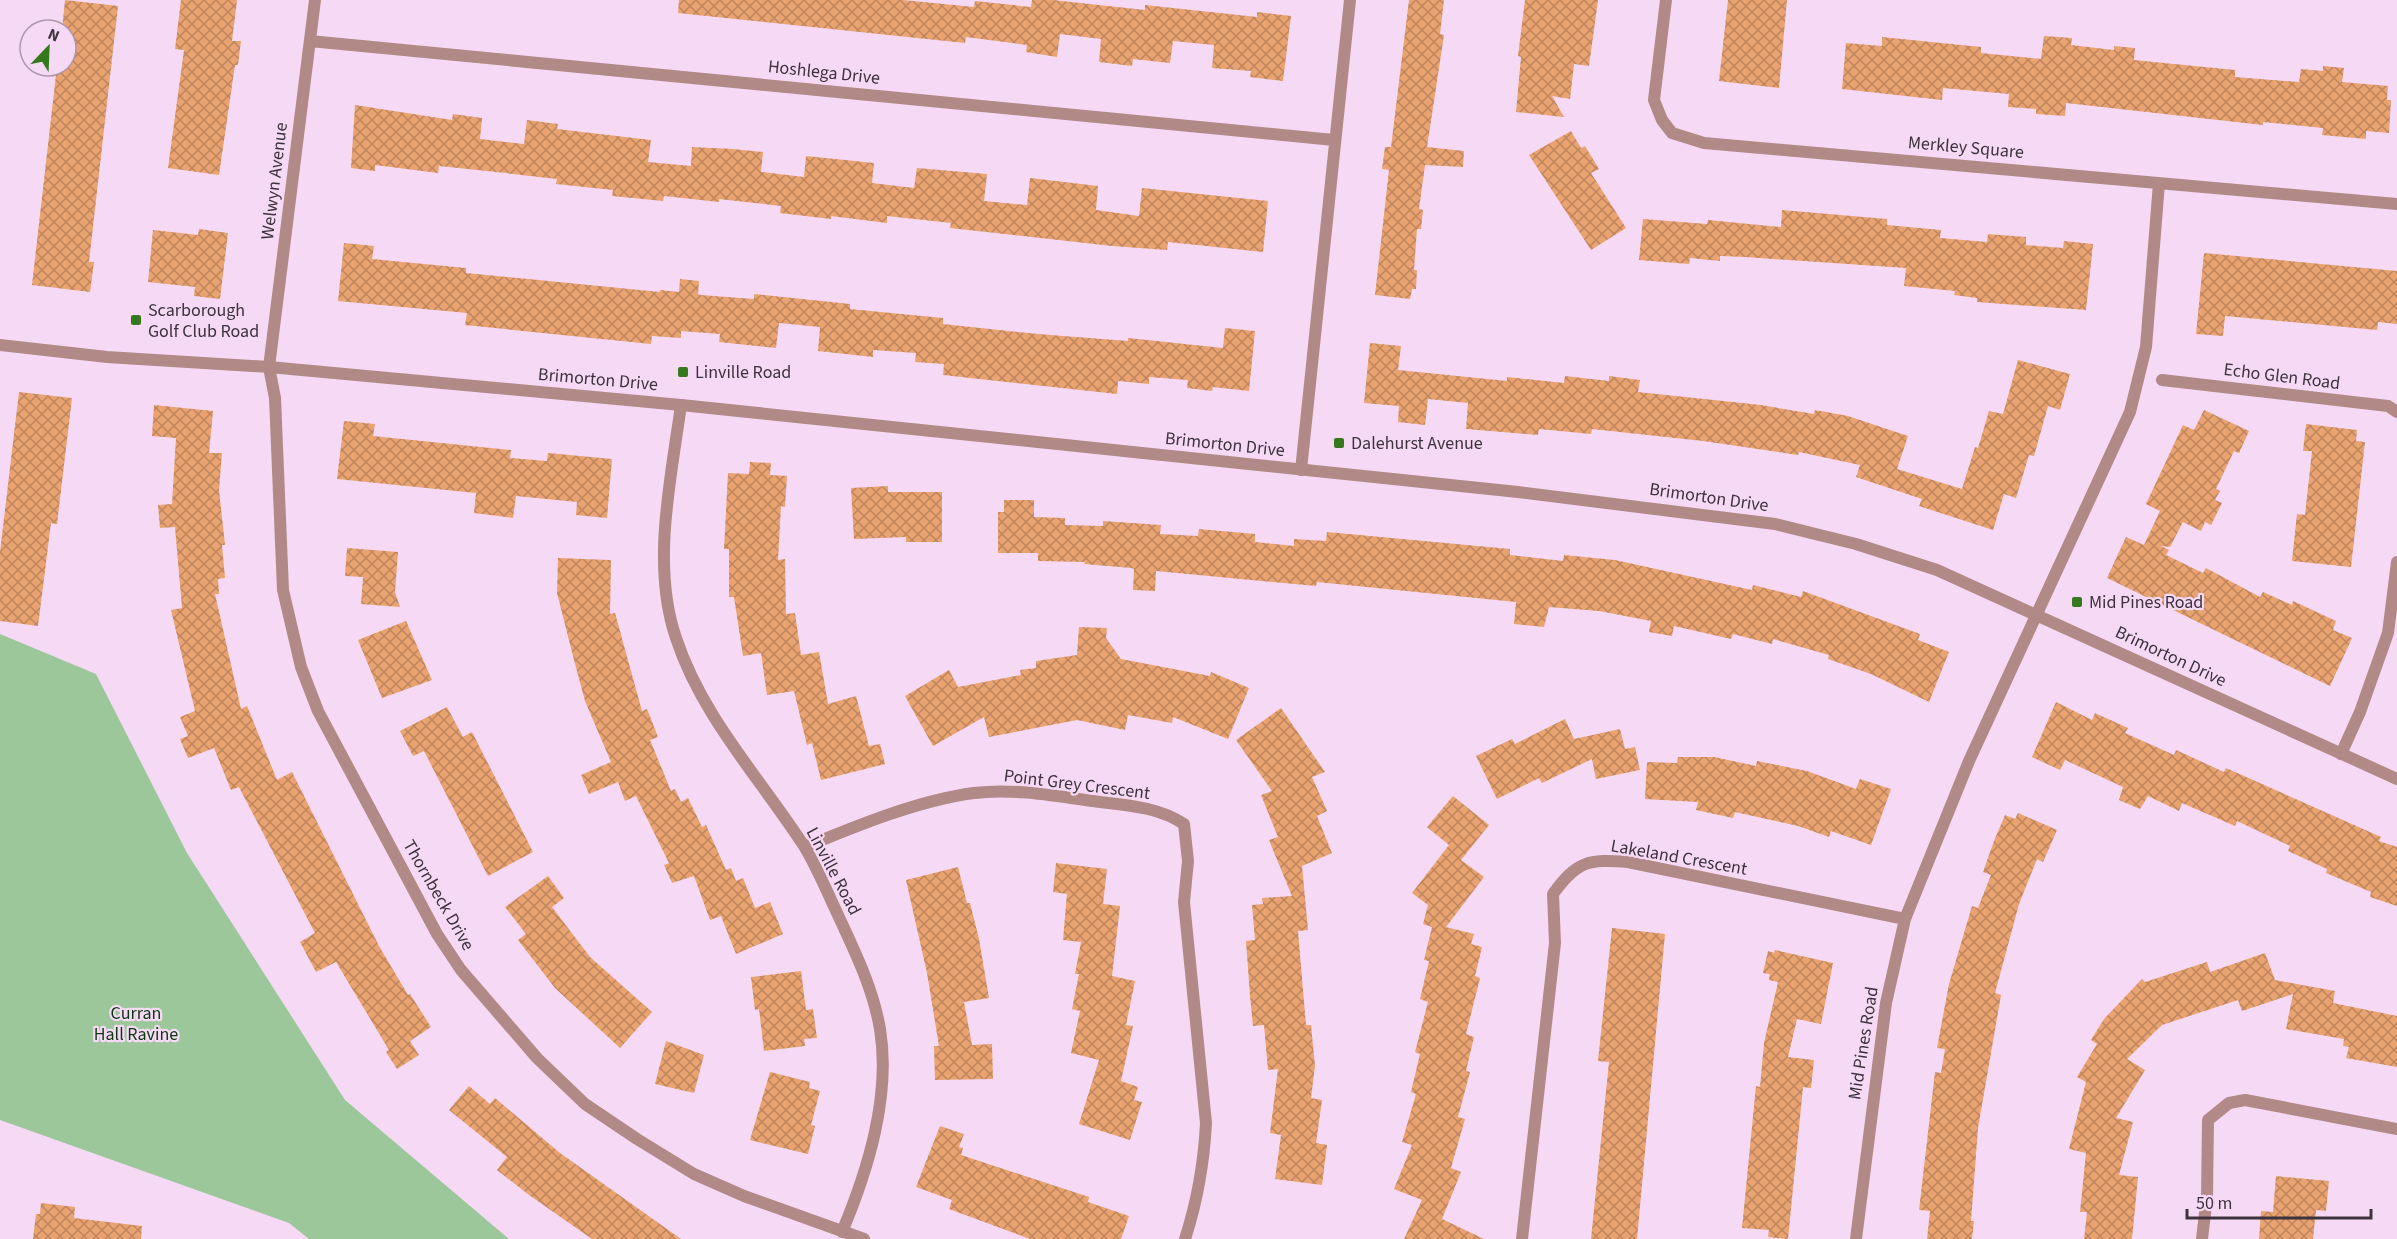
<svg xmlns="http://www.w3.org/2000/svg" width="2397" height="1239" viewBox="0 0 2397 1239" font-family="'Source Sans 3',sans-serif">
	<defs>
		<pattern id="building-cross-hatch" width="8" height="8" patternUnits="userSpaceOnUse" patternTransform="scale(1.5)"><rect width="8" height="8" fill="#e9a370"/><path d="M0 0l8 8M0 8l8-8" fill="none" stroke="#be855d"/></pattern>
	</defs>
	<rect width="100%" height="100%" fill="#f6daf5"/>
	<!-- park -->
	<path fill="#9cc79b" d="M0,634L96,674L187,853L345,1100L509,1239H309L289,1223L0,1120Z"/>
	<!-- building -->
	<path fill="url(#building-cross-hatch)" d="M65,0L118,6L89,262H94L90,292L32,285L57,66H66V30H62Z
		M181,0H237L232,41H241L238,65H235L219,175L168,168L184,50L175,49Z
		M679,0H903L974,7L975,1L1031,7L1032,0H1053L1145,10V5L1257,17V12L1291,16L1283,81L1250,77L1251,71L1212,68L1214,45L1173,41L1170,63L1133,59L1132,66L1099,62L1101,39L1060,34L1057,57L1026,52L1027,45L966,37L965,43L678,13Z
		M1409,0H1444L1440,34L1444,35L1427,147L1464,151L1463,167L1425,165L1419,209L1423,210L1421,229H1417L1414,270H1417L1416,289H1412L1410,299L1375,295L1389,170L1382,169L1385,147H1391Z
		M1525,0H1598L1589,66L1574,64L1570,99L1552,96L1564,117L1516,112L1521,57L1518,56Z
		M1728,0H1787L1779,88L1719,81Z
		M2044,36L2072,38L2071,45L2114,50V46L2135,48L2134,60L2235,70V77L2299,82L2301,69L2323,71V66L2344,68L2342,82L2388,86L2387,100H2391L2389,133L2366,131V139L2322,135L2323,128L2263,122V125L2066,103L2065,116L2036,114V109L2008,107L2009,94L1943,88L1942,100L1842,89L1846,43L1882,46V37L1981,47V53L2041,59Z
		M355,105L452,120L453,114L482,118L480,139L524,144L527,120L558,124L557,129L651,140L648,162L691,166L692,147L733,149L763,152L761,172L804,177L806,156L874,163L872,183L914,188L917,168L987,174L984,201L1027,205L1030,178L1098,186L1096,210L1139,216L1142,188L1268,201L1263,252L1168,242L1167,250L1112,246L950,228L951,223L887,216V223L831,216V219L780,213L781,206L719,199V202L664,196L663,201L612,196L613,190L556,184L557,179L496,172L439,166L438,173L375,165V171L351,168Z
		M1571,131L1581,148L1585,146L1599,169L1591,173L1626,228L1591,250L1529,155Z
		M1782,210L1887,219V225L1941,230L1940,238L1987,242L1988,234L2026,237V245L2063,248L2064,241L2093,244L2086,310L1977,302V298L1954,295L1955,291L1904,286L1906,268L1745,257L1720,256V261L1690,258L1689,264L1639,260L1643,219L1707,224L1708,220L1781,227Z
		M199,229L228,233L220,299L194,296L195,287L148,282L153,230L198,235Z
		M344,243L374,246L372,259L466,268V273L660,292V290L679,292L680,279L699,281L698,294L701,295L754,299V294L850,304V309L943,318V324L1038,334L1128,341V338L1223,348L1225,328L1255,331L1249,391L1213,387L1212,391L1187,388L1188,380L1149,377V384L1118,381L1117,394L943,375L944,364L915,362L916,353L873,350V357L818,351L820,327L779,323L776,348L719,342L720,334L681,331V338L652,336L651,344L465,325L467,313L338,301Z
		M2204,253L2397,271V324L2378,322L2377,330L2225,316L2223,336L2196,334Z
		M1370,343L1401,346L1398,370L1507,381V377L1564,383L1565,376L1609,381V376L1640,380L1638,392L1761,405L1814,414L1815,410L1848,416L1908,436L1897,469L1962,489L1975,447L1978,448L1989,411L2003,414L2018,360L2070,374L2060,410L2048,406L2034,456L2029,455L2016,498L2004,494L1993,530L1919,506L1922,499L1856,477L1860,465L1799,452L1798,455L1703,441L1592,429L1591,434L1539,429L1538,435L1466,429L1468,403L1428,399L1425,425L1398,422L1399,406L1364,403Z
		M19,392L72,398L57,524L51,523L38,626L0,621V552Z
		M154,405L213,411L209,453H222L219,490L225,545H222L225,578L218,579L219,594H215L241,709L247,706L277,780L292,772L379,946L408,995L410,994L431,1027L410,1041L419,1055L397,1069L386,1052L389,1050L336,962L316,972L300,942L315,933L239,787L231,790L214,748L188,758L180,739L188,736L180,717L195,711L171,610L182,608L175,527L160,528L158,505L172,504L176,438L152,436Z
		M2204,410L2249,431L2239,453L2234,451L2216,489L2220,491L2215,500L2222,503L2211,525L2205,522L2201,531L2183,522L2170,547L2161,546L2169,550L2166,555L2203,573L2206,568L2260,597L2263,592L2292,605L2293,601L2336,621L2333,630L2352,638L2330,686L2107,578L2126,537L2144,545L2160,511L2146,504L2183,425L2194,430Z
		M344,421L375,424L373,436L511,450L510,458L547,461L548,453L612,459L607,518L576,515L577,502L516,496L513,518L474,513L476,493L337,479Z
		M2306,424L2357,430L2356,441L2365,442L2351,567L2292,561L2297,514L2305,515L2312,451H2303Z
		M750,462L771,463L770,475L787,476L785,507L781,506L778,560L785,559L786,614L795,613L801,655L819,652L828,704L856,696L869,746L880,744L885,764L821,780L812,743L807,745L794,691L767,695L761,653L743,656L734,597H729V549H724L728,473L749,474Z
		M888,486V492H942V542H906V537L854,539L851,488Z
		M1004,500H1034V517L1065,518V525L1103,526V521L1161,525L1160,534L1198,536L1199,529L1255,534V542L1294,546V539L1326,541L1327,532L1510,549V555L1563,561L1564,555L1615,560L1752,590L1753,585L1801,597L1803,591L1920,634L1918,640L1949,652L1929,702L1871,674L1828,659L1829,655L1773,639L1772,644L1733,634L1731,639L1674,626L1672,636L1649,632L1651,621L1599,611L1549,607L1544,627L1514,624L1516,602L1317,582L1316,586L1156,571L1155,591L1133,590L1134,569L1131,568L1084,564L1085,562L1038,561V553H998V512H1004Z
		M347,548L398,552L395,592L400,607L361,604L363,577L345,576Z
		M558,558L611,560L610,614L615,613L642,711L647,709L658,737L650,740L671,791L675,789L681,802L688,798L702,827L706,825L726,870L731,868L736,881L743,878L755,908L770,902L783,934L736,954L721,916L710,920L694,876L672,883L664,865L669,863L636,796L625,801L618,782L589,794L581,775L611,762L585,701L574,660L557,593Z
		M406,621L432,680L382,698L358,640Z
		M1079,627L1107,628L1106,638L1121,659L1210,676L1211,672L1249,688L1228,739L1173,717L1172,723L1128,715L1125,730L1077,720L989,737L984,717L933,746L905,696L949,670L958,687L1021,675L1020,670L1036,668V661L1077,655Z
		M2056,702L2092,720L2095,713L2128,728L2125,733L2174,755L2176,750L2224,772L2226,768L2381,837L2379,841L2397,847V906L2370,897L2371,892L2326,873L2327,869L2288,851L2290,846L2237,821L2235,826L2182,803L2179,811L2148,796L2140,809L2119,800L2123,787L2065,760L2060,770L2032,757Z
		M447,707L463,737L472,732L533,852L488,876L424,751L413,756L400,731Z
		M1281,708L1325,772L1312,777L1327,811L1317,816L1332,853L1302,866L1308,930L1298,931L1306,1025H1311L1315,1066L1311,1098L1322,1100L1316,1143L1327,1145L1322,1185L1275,1179L1281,1135L1270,1133L1278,1069L1268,1070L1264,1025L1253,1026L1250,996L1246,941L1255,940L1252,905L1263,904L1262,898L1292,896L1269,840L1278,837L1261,795L1272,791L1236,740Z
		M1565,719L1574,739L1620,729L1625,749L1635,747L1640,770L1596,779L1592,759L1542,783L1539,778L1497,799L1476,756L1512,739L1515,744Z
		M1678,757H1714L1756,766L1757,761L1807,771L1856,789L1860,779L1891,789L1871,845L1831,831L1829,837L1798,826L1735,812L1733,818L1696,810L1698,802L1645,799L1647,762L1677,763Z
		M1453,796L1489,825L1461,860L1484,877L1446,927L1474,934L1471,944L1482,947L1475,976L1480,978L1466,1034L1474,1037L1466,1071L1470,1072L1458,1117L1465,1119L1451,1168L1461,1172L1442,1219L1484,1239H1404L1422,1200L1394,1189L1412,1145L1402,1142L1416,1094L1411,1092L1420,1054L1415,1052L1428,1002L1420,999L1429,961L1424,960L1432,927L1423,924L1428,905L1412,893L1449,845L1427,827Z
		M2018,813L2057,830L2043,862L2037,859L2019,904L1995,993L2001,995L1978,1128L1971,1221H1974L1972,1239H1927L1930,1211L1919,1210L1935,1072L1941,1073L1945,1049L1937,1048L1949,984L1972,906L1978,908L1991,875L1983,872L1994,841L2005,815L2015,819Z
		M1056,863L1107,869L1103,904L1120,906L1112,976L1135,981L1126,1025L1133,1026L1121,1081L1138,1087L1134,1100L1142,1102L1130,1140L1079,1124L1099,1060L1071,1053L1080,1011L1072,1009L1079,974H1075L1081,942L1063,940L1067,894L1053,892Z
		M958,867L967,903H970L979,939L989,998L964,1002L972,1045L992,1044L993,1079L935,1080L934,1046H939L927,973L906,880Z
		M548,876L564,898L552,907L590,957L652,1012L620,1048L555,988L518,940L526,934L505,907Z
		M1612,928L1665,934L1637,1239H1591L1609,1062L1598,1061Z
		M1775,950L1833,963L1821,1024L1797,1019L1788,1057L1814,1060L1811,1088L1803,1087L1788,1239L1768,1237L1769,1230L1742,1228L1756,1086L1760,1087L1764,1043L1778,982L1769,980L1770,974L1763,973L1768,951L1774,953Z
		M2265,953L2275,980L2335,991L2333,1003L2397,1016V1067L2346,1058L2349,1047L2343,1046L2344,1039L2286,1029L2293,994L2242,1011L2238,1000L2162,1025L2127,1059L2145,1070L2116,1118L2133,1122L2119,1175L2138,1177L2132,1239H2084L2087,1212H2080L2086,1153L2069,1149L2086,1082L2077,1077L2097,1044L2091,1040L2104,1019L2142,979L2145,982L2207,962L2210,972Z
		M801,971L806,1010L813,1009L817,1038L804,1039L805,1046L764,1051L759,1009L755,1010L751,977Z
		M666,1041L704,1055L694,1093L655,1084Z
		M770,1072L810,1082L809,1088L820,1091L811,1125L815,1126L808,1154L750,1140Z
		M469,1086L490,1104L495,1098L560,1153L681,1239H592L529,1195L497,1170L507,1157L449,1110Z
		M940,1126L964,1134L959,1147L963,1148L961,1155L1089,1197L1088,1202L1129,1216L1121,1239H1030L949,1209L952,1200L916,1187Z
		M2276,1176L2329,1181L2326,1211L2316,1210L2313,1239H2259L2261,1211L2273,1212Z
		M41,1203L75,1207L74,1218L142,1226L141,1239H33L36,1214H40Z"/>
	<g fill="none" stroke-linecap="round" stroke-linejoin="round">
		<!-- minor -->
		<path stroke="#b18a87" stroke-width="12" d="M315,0L269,367L275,398L283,590L301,667L318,711L437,934L461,970L537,1058L585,1104L637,1139L694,1174L744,1196L864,1239
			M1666,0L1654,100L1662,120L1672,133L1704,143L2397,204
			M310,41L1334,140
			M2162,380L2388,406L2397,412
			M681,405C671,479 651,565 676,638C702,717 760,778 804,846C817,867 827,892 838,915C855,952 873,988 880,1029C891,1096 868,1170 842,1232
			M1301,470L1350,0
			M2341,754L2360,712L2388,633L2397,562
			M805,847C856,826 919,800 974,793C1013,788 1054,796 1092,801C1124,805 1157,806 1184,824L1188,861L1184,902L1206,1123C1204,1162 1197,1202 1185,1239
			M1522,1239L1555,943L1553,894C1577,861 1588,859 1628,862L1905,919
			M1856,1239L1886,1003L1905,919L1969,761L2130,412L2146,347L2159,183
			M2202,1239L2207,1196L2208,1120L2229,1103L2245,1100L2397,1129"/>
		<!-- tertiary -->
		<path stroke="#b18a87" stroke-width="12" d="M0,345L107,357L269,367L681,405L1518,492L1775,524L1856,544L1937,570L2397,779"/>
	</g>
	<!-- markers -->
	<g fill="#347a1d" stroke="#f6daf5" stroke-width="2">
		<rect x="130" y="314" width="12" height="12" rx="3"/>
		<rect x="677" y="366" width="12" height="12" rx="3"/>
		<rect x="1333" y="437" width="12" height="12" rx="3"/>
		<rect x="2071" y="596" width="12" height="12" rx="3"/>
	</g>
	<g text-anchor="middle" stroke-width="4.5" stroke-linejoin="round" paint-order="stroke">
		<!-- street labels -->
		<g font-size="18" fill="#3d323d" stroke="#f6daf5">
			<text transform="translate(824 72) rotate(6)" y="6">Hoshlega Drive</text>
			<text transform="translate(1966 147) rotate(5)" y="6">Merkley Square</text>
			<text transform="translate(274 181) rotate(-83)" y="6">Welwyn Avenue</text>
			<text transform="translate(2282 376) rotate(7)" y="6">Echo Glen Road</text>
			<text transform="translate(598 379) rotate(5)" y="6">Brimorton Drive</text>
			<text transform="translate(1225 444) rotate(6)" y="6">Brimorton Drive</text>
			<text transform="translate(1709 497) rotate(8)" y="6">Brimorton Drive</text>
			<text transform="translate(2171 656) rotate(25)" y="6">Brimorton Drive</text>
			<text transform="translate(1077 784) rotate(7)" y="6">Point Grey Crescent</text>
			<text transform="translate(1679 857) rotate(10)" y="6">Lakeland Crescent</text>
			<text transform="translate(834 871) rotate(62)" y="6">Linville Road</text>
			<text transform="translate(439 895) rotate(60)" y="6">Thornbeck Drive</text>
			<text transform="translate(1863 1043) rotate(-81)" y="6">Mid Pines Road</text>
		</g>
		<!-- poi labels -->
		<g font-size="18" fill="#3d323d" stroke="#f6daf5" text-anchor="start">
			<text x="148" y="316">Scarborough<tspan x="148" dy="21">Golf Club Road</tspan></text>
			<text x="695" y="378">Linville Road</text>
			<text x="1351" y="449">Dalehurst Avenue</text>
			<text x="2089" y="608">Mid Pines Road</text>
		</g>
		<!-- park labels -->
		<g font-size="18" fill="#0c380f" stroke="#f6daf5">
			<text x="136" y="1019">Curran<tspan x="136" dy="21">Hall Ravine</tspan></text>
		</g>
	</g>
	<!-- north arrow -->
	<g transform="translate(48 48) rotate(23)"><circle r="28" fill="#f6daf5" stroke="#ac97ab" stroke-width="1.5"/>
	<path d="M0-4.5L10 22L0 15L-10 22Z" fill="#347a1d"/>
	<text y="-9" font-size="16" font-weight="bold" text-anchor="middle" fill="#3d323d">N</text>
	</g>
	<!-- scale -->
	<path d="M2187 1209v9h184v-9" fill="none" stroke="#3d323d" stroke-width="3"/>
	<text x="2196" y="1209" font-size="18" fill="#3d323d" stroke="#f6daf5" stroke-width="4.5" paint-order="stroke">50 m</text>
</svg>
